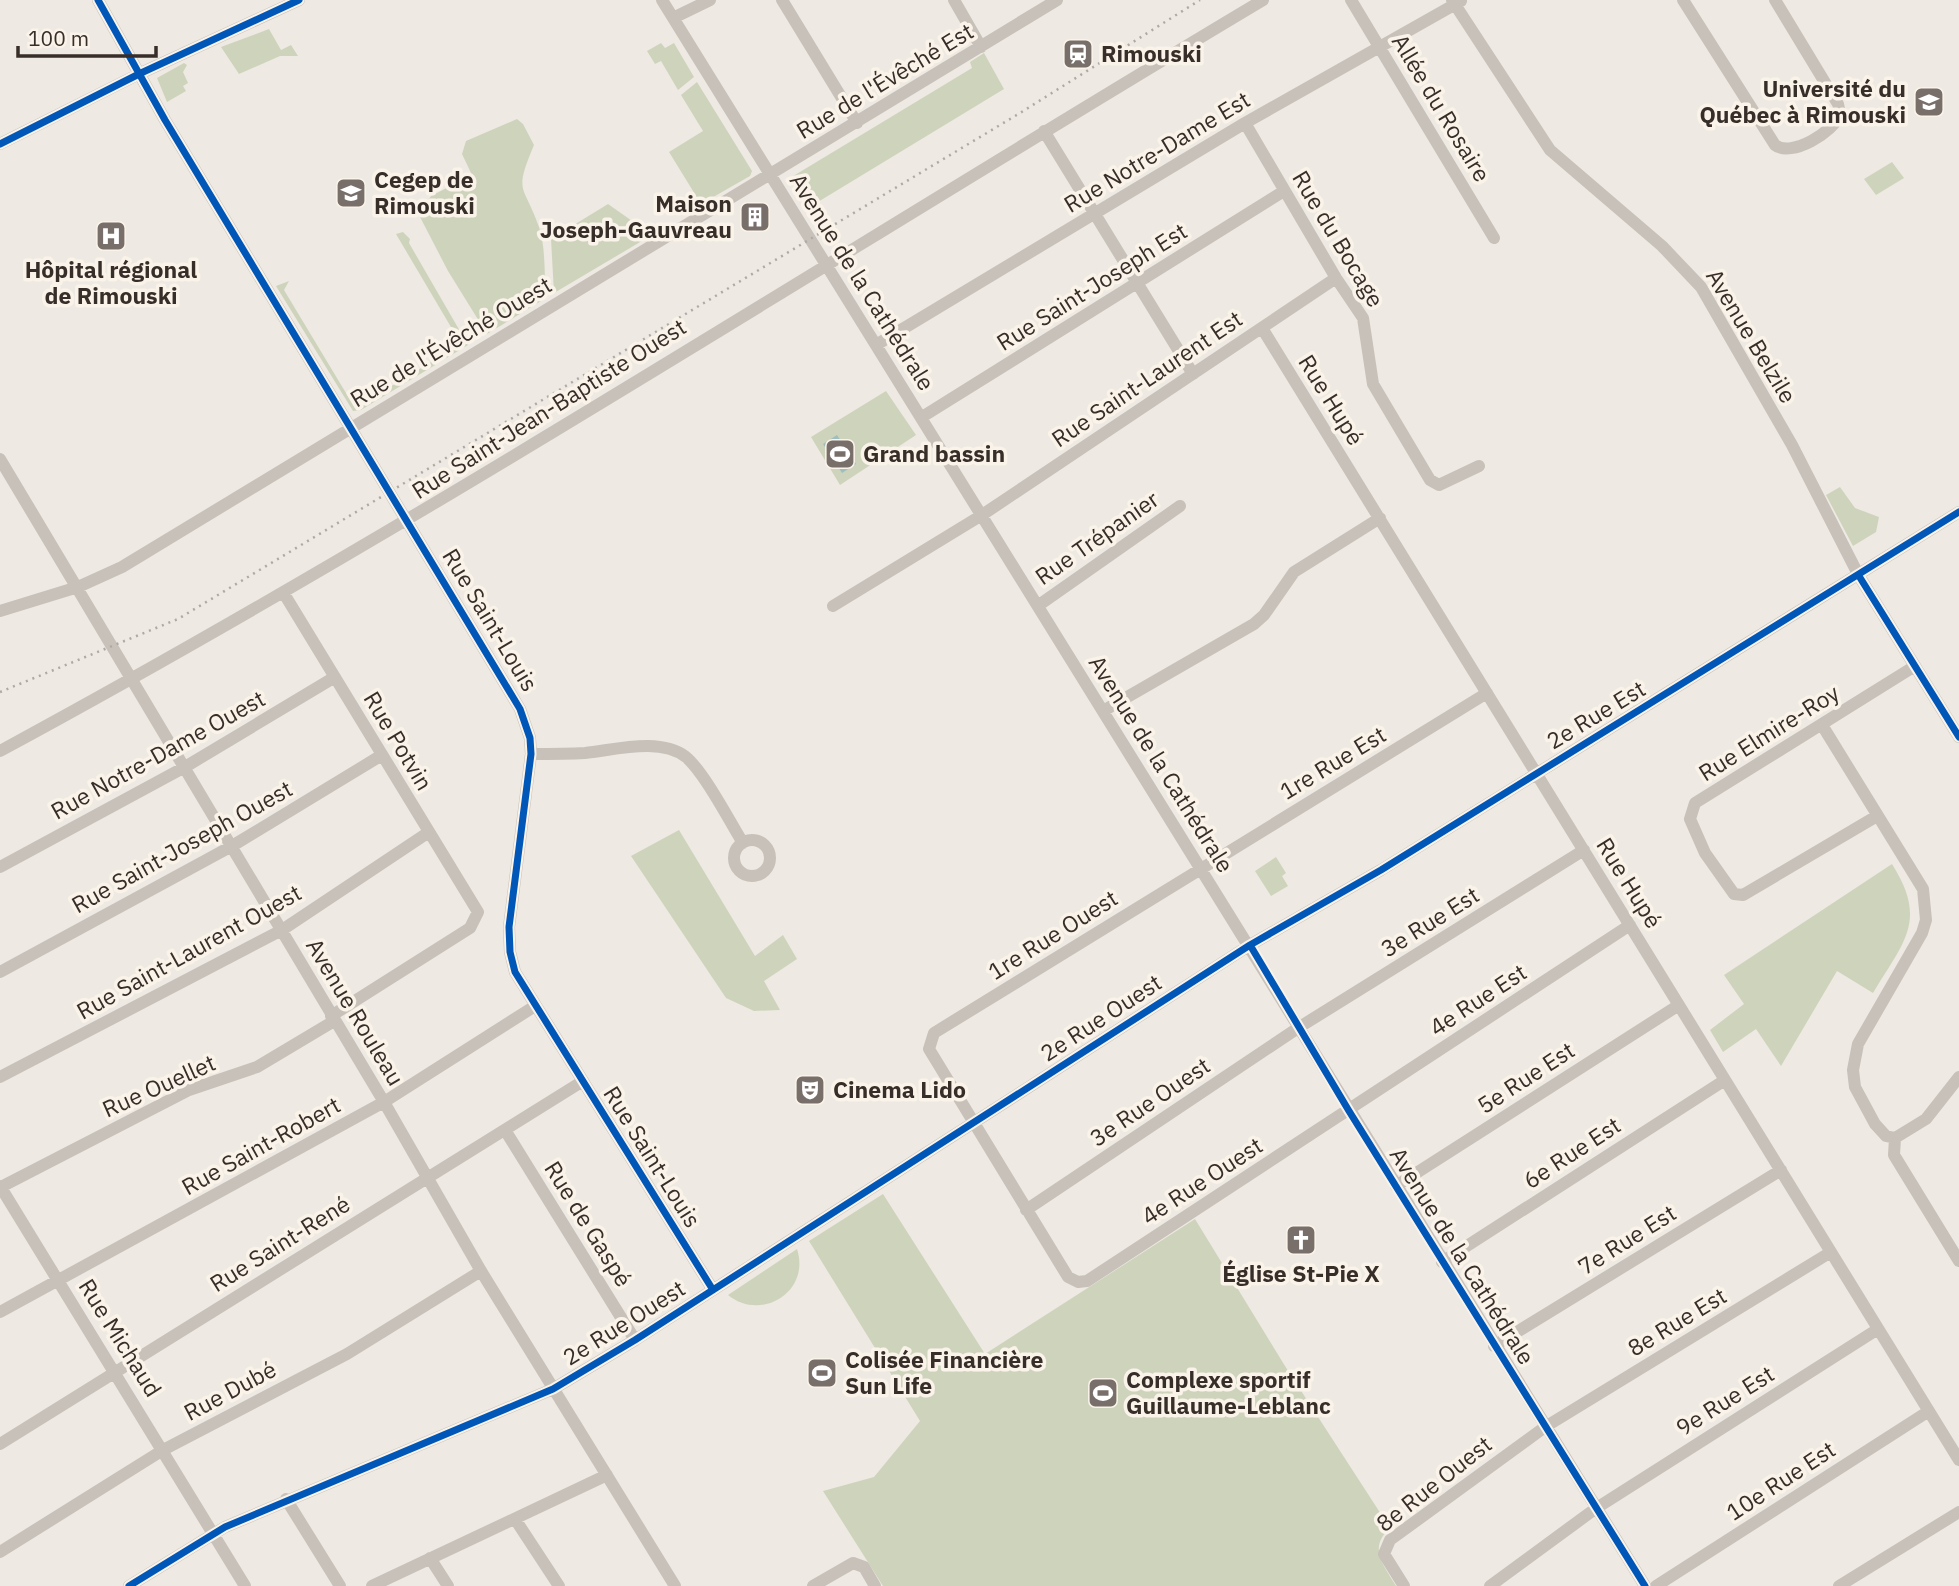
<svg xmlns="http://www.w3.org/2000/svg" width="1959" height="1586" viewBox="0 0 1959 1586" font-family="'IBM Plex Sans',sans-serif">
	<rect width="100%" height="100%" fill="#eee9e2"/>
	<!-- green -->
	<path fill="#ced4bc" d="M269,29L281,50L291,45L298,56H280L239,74L221,47Z
		M661,43L665,48L674,43L694,77L678,90L661,61L655,64L647,51Z
		M984,53L1004,89L808,208L790,178L972,68L970,62Z
		M184,63L187,65L183,72L188,83L183,86L186,91L167,102L157,78Z
		M697,82L752,171L750,176L701,204L669,152L703,131L681,95Z
		M517,119L523,124L534,145C513,195 524,183 539,227C546,248 544,276 546,298L487,334L448,271L419,215L431,196L472,175L462,154L466,141Z
		M1892,162L1904,178L1876,195L1864,179Z
		M608,204L652,235L554,293L551,239Z
		M403,232L410,239L409,243L468,345L361,410L353,411L276,286L289,281L284,290L355,408L461,344L396,234Z
		M886,391L916,435L840,485L811,437Z
		M1840,487L1855,508L1879,517L1876,532L1853,546L1826,495Z
		M679,830L755,956L783,935L797,959L764,981L780,1010L754,1011L726,998L631,856Z
		M1276,857L1286,873L1282,876L1288,886L1271,896L1255,871Z
		M1892,864C1928,921 1904,941 1873,993L1837,971L1781,1066L1756,1029L1723,1052L1710,1030L1744,1004L1724,975Z
		M883,1194L985,1354L1195,1219L1285,1366L1390,1528C1368,1548 1383,1564 1396,1586H883L823,1491L874,1477L920,1421L809,1241Z
		M797,1249C811,1292 761,1322 728,1295Z"/>
	<!-- water -->
	<path fill="#9ebebf" d="M837,435L856,464L842,473L823,444Z"/>
	<g fill="none" stroke-linecap="round" stroke-linejoin="round">
		<!-- minor -->
		<path stroke="#c7c1ba" stroke-width="12" d="M98,0L165,120L520,709L530,738L531,754L509,927L510,952L515,972L713,1290
			M662,0L1645,1586
			M782,0L857,123
			M954,0L981,47
			M1351,0L1494,238
			M1452,0L1550,150L1662,246L1701,287L1792,445L1859,576L1959,737
			M1683,0L1775,145C1791,158 1834,132 1840,114L1838,104L1775,0
			M673,18L710,0
			M1245,123L1336,278L1363,318L1373,384L1430,480L1439,485L1479,466
			M1044,131L1193,374
			M0,144L141,73L299,0
			M1262,328L1959,1460
			M876,345L1245,123L1461,1
			M922,417L1284,191
			M0,459L384,1102L481,1271L675,1586
			M283,592L478,912L470,928L331,1016
			M1039,605L1180,506
			M833,606L982,515L1336,278
			M0,611L78,587L122,567L1057,0
			M1487,693L934,1033L929,1049L1068,1277L1078,1282L1087,1281L1630,925
			M1103,711L1254,624L1264,615L1294,572L1380,518
			M1822,725L1923,889L1926,920L1922,933L1858,1044L1853,1070L1855,1087L1875,1124L1886,1136L1895,1138
			M0,751C431,518 842,251 1263,0
			M531,754C549,754 567,754 585,753C615,750 660,737 686,757C704,772 730,822 743,843
			M1877,816L1743,895L1734,894L1705,853L1690,819L1695,803L1915,666
			M734 858a18 18 0 1 1 36 0a18 18 0 1 1-36 0Z
			M0,867L185,767L335,677
			M0,972L232,846L382,755
			M0,1077L282,930L429,832
			M505,1130L635,1340
			M1895,1138L1894,1155L1959,1261
			M1895,1138L1926,1119L1959,1077
			M0,1186L245,1586
			M1396,1186L1679,1005
			M1,1187L189,1090L257,1067L334,1021
			M1026,1210L1298,1028L1584,850
			M1442,1262L1725,1080
			M0,1312L384,1102L535,1006
			M1494,1346L1781,1170
			M0,1444L583,1081
			M286,1499L340,1586
			M515,1519L559,1586
			M0,1552L163,1450L347,1354L481,1271
			M430,1558L448,1586
			M129,1586L225,1527L553,1389L635,1340L1250,945L1381,870L1959,512
			M372,1586L607,1475
			M813,1586L853,1563L864,1567L875,1586
			M1404,1586L1384,1554L1390,1540L1545,1427L1831,1252
			M1490,1586L1595,1509L1878,1329
			M1656,1586L1929,1411
			M1839,1586L1959,1512"/>
		<!-- rail -->
		<path stroke="#aea9a5" stroke-width="2.5" stroke-dasharray="2 5" stroke-linecap="butt" d="M0,692L178,619L1020,113L1200,0"/>
		<!-- cycleway casing -->
		<g stroke="#faf3e9" stroke-width="11">
			<path id="cycleway" d="M98,0L165,120L520,709L530,738L531,754L509,927L510,952L515,972L713,1290
				M0,144L141,73L299,0
				M1859,576L1959,737
				M1250,945L1349,1111L1645,1586
				M129,1586L225,1527L553,1389L635,1340L1250,945L1381,870L1959,512"/>
		</g>
		<!-- cycleway -->
		<use href="#cycleway" stroke="#0057b8" stroke-width="7"/>
	</g>
	<!-- icons -->
	<defs>
		<g id="station-square" transform="scale(1.575)"><rect x="-9" y="-9" width="18" height="18" rx="4" fill="#786f6a" stroke="#faf3e9"/><path d="M-3-6H3Q5-6 5-4V2Q5 4 3 4L4.5 6H3L1.5 4h-3L-3 6H-4.5L-3 4Q-5 4-5 2V-4Q-5-6-3-6ZM-3.5-4v3h7v-3ZM-3.5 1v1.5H-2V1ZM2 1v1.5H3.5V1Z" fill="#fff"/></g>
		<g id="university-square" transform="scale(1.575)"><rect x="-9" y="-9" width="18" height="18" rx="4" fill="#786f6a" stroke="#faf3e9"/><path d="M0-5L7-2L0 1L-7-2ZM-4 1L0 2.5L4 1V4Q0 6-4 4Z" fill="#fff"/></g>
		<g id="building-square" transform="scale(1.575)"><rect x="-9" y="-9" width="18" height="18" rx="4" fill="#786f6a" stroke="#faf3e9"/><path d="M-4-6H4V6H1V3H-1V6H-4ZM-2.5-4.3h1.7v1.8h-1.7ZM.8-4.3h1.7v1.8H.8ZM-2.5-1h1.7V.8h-1.7ZM.8-1h1.7V.8H.8Z" fill="#fff"/></g>
		<g id="hospital-square" transform="scale(1.575)"><rect x="-9" y="-9" width="18" height="18" rx="4" fill="#786f6a" stroke="#faf3e9"/><path d="M-5-5h3v3.5h4V-5h3V5h-3V1.5h-4V5h-3Z" fill="#fff"/></g>
		<g id="stadium-square" transform="scale(1.575)"><rect x="-9" y="-9" width="18" height="18" rx="4" fill="#786f6a" stroke="#faf3e9"/><path d="M0-5a6.5 5 0 1 0 0 10a6.5 5 0 1 0 0-10ZM-3.5-1.8h7v3.6h-7Z" fill="#fff"/></g>
		<g id="theatre-square" transform="scale(1.575)"><rect x="-9" y="-9" width="18" height="18" rx="4" fill="#786f6a" stroke="#faf3e9"/><path d="M-5-5.5Q0-4 5-5.5V0Q5 5 0 6Q-5 5-5 0ZM-3.3-2.5H-1v1.5H-3.3ZM1-2.5H3.3v1.5H1ZM-2.8 1Q0 5.5 2.8 1Z" fill="#fff"/></g>
		<g id="church-square" transform="scale(1.575)"><rect x="-9" y="-9" width="18" height="18" rx="4" fill="#786f6a" stroke="#faf3e9"/><path d="M-1.2-6h2.4v3.5h3.3v2.4h-3.3V6h-2.4V-.1h-3.3v-2.4h3.3Z" fill="#fff"/></g>
	</defs>
	<g fill-rule="evenodd">
		<use href="#station-square" x="1078" y="54"/>
		<use href="#university-square" x="1929" y="102"/>
		<use href="#university-square" x="351" y="193"/>
		<use href="#building-square" x="755" y="217"/>
		<use href="#hospital-square" x="111" y="236"/>
		<use href="#stadium-square" x="840" y="454"/>
		<use href="#theatre-square" x="810" y="1090"/>
		<use href="#church-square" x="1301" y="1240"/>
		<use href="#stadium-square" x="822" y="1373"/>
		<use href="#stadium-square" x="1103" y="1393"/>
	</g>
	<g text-anchor="middle" stroke-width="7" stroke-linejoin="round" paint-order="stroke">
		<!-- poi labels -->
		<g font-size="23" font-weight="bold" fill="#382e29" stroke="#faf3e9" text-anchor="start">
			<text x="1101" y="62">Rimouski</text>
			<text x="1906" y="97" text-anchor="end">Université du<tspan x="1906" dy="26">Québec à Rimouski</tspan></text>
			<text x="374" y="188">Cegep de<tspan x="374" dy="26">Rimouski</tspan></text>
			<text x="732" y="212" text-anchor="end">Maison<tspan x="732" dy="26">Joseph-Gauvreau</tspan></text>
			<text x="111" y="278" text-anchor="middle">Hôpital régional<tspan x="111" dy="26">de Rimouski</tspan></text>
			<text x="863" y="462">Grand bassin</text>
			<text x="833" y="1098">Cinema Lido</text>
			<text x="1301" y="1282" text-anchor="middle">Église St-Pie X</text>
			<text x="845" y="1368">Colisée Financière<tspan x="845" dy="26">Sun Life</tspan></text>
			<text x="1126" y="1388">Complexe sportif<tspan x="1126" dy="26">Guillaume-Leblanc</tspan></text>
		</g>
		<!-- street labels -->
		<g font-size="23" fill="#382e29" stroke="#faf3e9">
			<text transform="translate(885 81) rotate(-31)" y="8">Rue de l'Évêché Est</text>
			<text transform="translate(1441 108) rotate(59)" y="8">Allée du Rosaire</text>
			<text transform="translate(1157 152) rotate(-31)" y="8">Rue Notre-Dame Est</text>
			<text transform="translate(1338 239) rotate(59)" y="8">Rue du Bocage</text>
			<text transform="translate(862 282) rotate(58)" y="8">Avenue de la Cathédrale</text>
			<text transform="translate(1092 287) rotate(-32)" y="8">Rue Saint-Joseph Est</text>
			<text transform="translate(1751 336) rotate(59)" y="8">Avenue Belzile</text>
			<text transform="translate(451 342) rotate(-31)" y="8">Rue de l'Évêché Ouest</text>
			<text transform="translate(1147 379) rotate(-34)" y="8">Rue Saint-Laurent Est</text>
			<text transform="translate(1331 400) rotate(58)" y="8">Rue Hupé</text>
			<text transform="translate(549 409) rotate(-32)" y="8">Rue Saint-Jean-Baptiste Ouest</text>
			<text transform="translate(1097 538) rotate(-35)" y="8">Rue Trépanier</text>
			<text transform="translate(490 620) rotate(59)" y="8">Rue Saint-Louis</text>
			<text transform="translate(1596 715) rotate(-31)" y="8">2e Rue Est</text>
			<text transform="translate(1769 733) rotate(-32)" y="8">Rue Elmire-Roy</text>
			<text transform="translate(398 741) rotate(59)" y="8">Rue Potvin</text>
			<text transform="translate(158 755) rotate(-29)" y="8">Rue Notre-Dame Ouest</text>
			<text transform="translate(1333 763) rotate(-31)" y="8">1re Rue Est</text>
			<text transform="translate(1161 764) rotate(58)" y="8">Avenue de la Cathédrale</text>
			<text transform="translate(182 847) rotate(-29)" y="8">Rue Saint-Joseph Ouest</text>
			<text transform="translate(1629 883) rotate(58)" y="8">Rue Hupé</text>
			<text transform="translate(1430 922) rotate(-32)" y="8">3e Rue Est</text>
			<text transform="translate(1053 935) rotate(-32)" y="8">1re Rue Ouest</text>
			<text transform="translate(189 952) rotate(-29)" y="8">Rue Saint-Laurent Ouest</text>
			<text transform="translate(1478 1000) rotate(-33)" y="8">4e Rue Est</text>
			<text transform="translate(355 1012) rotate(59)" y="8">Avenue Rouleau</text>
			<text transform="translate(1101 1018) rotate(-33)" y="8">2e Rue Ouest</text>
			<text transform="translate(1526 1078) rotate(-33)" y="8">5e Rue Est</text>
			<text transform="translate(159 1086) rotate(-24)" y="8">Rue Ouellet</text>
			<text transform="translate(1150 1102) rotate(-34)" y="8">3e Rue Ouest</text>
			<text transform="translate(261 1146) rotate(-29)" y="8">Rue Saint-Robert</text>
			<text transform="translate(1572 1153) rotate(-33)" y="8">6e Rue Est</text>
			<text transform="translate(652 1157) rotate(58)" y="8">Rue Saint-Louis</text>
			<text transform="translate(1202 1181) rotate(-33)" y="8">4e Rue Ouest</text>
			<text transform="translate(588 1224) rotate(58)" y="8">Rue de Gaspé</text>
			<text transform="translate(1627 1240) rotate(-32)" y="8">7e Rue Est</text>
			<text transform="translate(280 1244) rotate(-32)" y="8">Rue Saint-René</text>
			<text transform="translate(1462 1256) rotate(58)" y="8">Avenue de la Cathédrale</text>
			<text transform="translate(1677 1322) rotate(-31)" y="8">8e Rue Est</text>
			<text transform="translate(624 1323) rotate(-32)" y="8">2e Rue Ouest</text>
			<text transform="translate(120 1338) rotate(58)" y="8">Rue Michaud</text>
			<text transform="translate(230 1391) rotate(-28)" y="8">Rue Dubé</text>
			<text transform="translate(1725 1401) rotate(-32)" y="8">9e Rue Est</text>
			<text transform="translate(1781 1481) rotate(-33)" y="8">10e Rue Est</text>
			<text transform="translate(1434 1484) rotate(-38)" y="8">8e Rue Ouest</text>
		</g>
	</g>
	<!-- scale -->
	<path d="M18 46v10h138v-10" fill="none" stroke="#382e29" stroke-width="3.5"/>
	<text x="28" y="46" font-size="21" fill="#382e29" stroke="#faf3e9" stroke-width="5" paint-order="stroke">100 m</text>
</svg>
